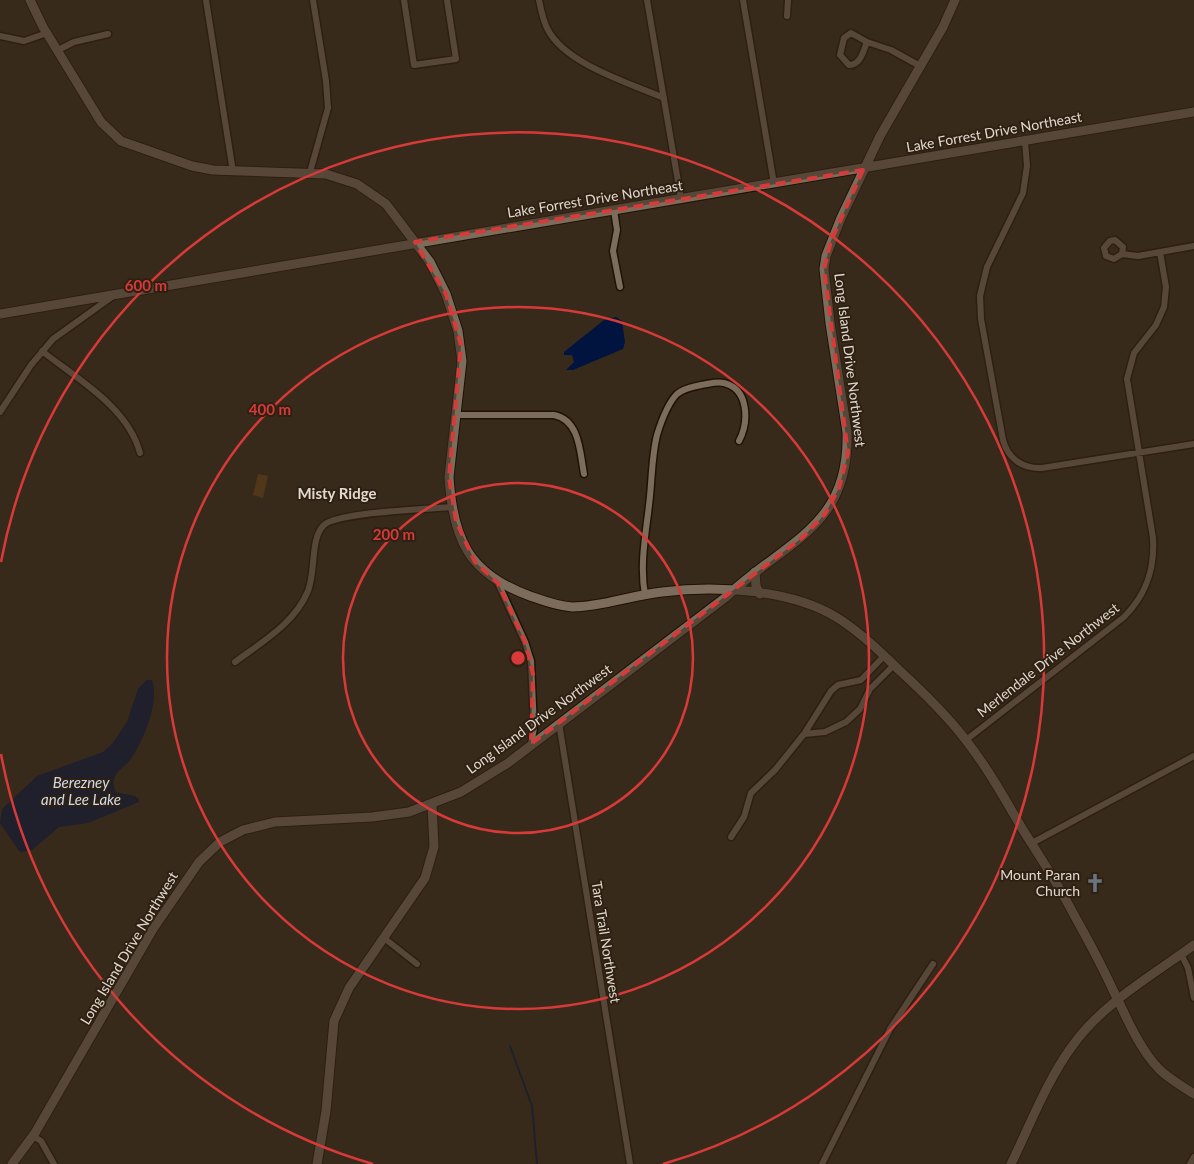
<svg xmlns="http://www.w3.org/2000/svg" width="1194" height="1164" viewBox="0 0 1194 1164" font-family="Lato,sans-serif">
	<rect width="100%" height="100%" fill="#382a1b"/>
	<!-- green -->
	<path fill="#6e4819" d="M258,474L268,476L263,498L253,495Z"/>
	<!-- water -->
	<path fill="#00143f" d="M616,317L622,321L625,342L623,349L573,370H566L574,362L572,355H564V352L604,320Z
		M146,680H152C160,702 143,742 130,760C126,766 117,770 115,777C112,782 114,787 116,792L135,796L139,799V802L88,823L59,827L32,850L21,852L19,851L0,823L2,809L37,776L103,752L112,744L127,722L138,689Z"/>
	<g fill="none" stroke-linecap="round" stroke-linejoin="round">
		<!-- stream -->
		<path stroke="#00143f" stroke-width="2" d="M510,1046L532,1106L537,1164"/>
		<!-- minor casing -->
		<g stroke="#1f1205" stroke-width="9">
			<path id="minor" d="M206,0L233,172
				M404,0L414,65L456,59L447,0
				M539,0C541,10 543,21 548,30C566,64 629,83 664,98
				M647,0L681,199
				M743,0L774,184
				M787,16L788,0
				M851,33L867,42C863,51 861,65 849,65L840,55L844,38Z
				M0,36L24,41L47,33
				M867,42L891,50L920,66
				M58,50L74,42L108,34
				M1025,141L1027,166L1023,193L987,267L980,296L981,319L1003,440C1008,459 1023,469 1042,468L1194,444
				M310,172L328,108L326,81L313,0
				M614,210L617,230L613,251L620,287
				M1122,254L1123,247L1115,240L1110,241L1104,248L1106,256L1114,259L1122,254L1138,256L1194,246
				M42,351C77,379 128,407 140,453
				M0,412L31,365L53,339L113,296
				M456,415H554C580,420 580,453 584,474
				M498,583L525,642L531,661L534,728L531,744
				M645,595C639,562 647,528 650,496C652,476 652,455 657,435C661,422 667,404 677,394C684,388 693,387 701,385C709,384 717,381 724,383C749,389 749,422 739,441
				M235,662C262,642 295,623 308,591C316,571 310,538 324,525C339,512 428,509 452,507
				M559,723L630,1164
				M804,734L825,732L846,722L860,709L870,689L894,665
				M966,740L1124,617C1146,595 1155,570 1153,538L1127,379L1134,353L1156,325L1164,307L1166,287L1160,252
				M731,837L744,817L751,793L775,770L804,734L831,691L838,685L861,680L885,655
				M1032,843L1194,756
				M384,938L417,964
				M1181,954L1188,968L1194,998
				M33,1136L41,1141L54,1164
				M822,1164L890,1029L933,964
				M1190,1164L1194,1157"/>
		</g>
		<!-- tertiary casing -->
		<g stroke="#1f1205" stroke-width="11">
			<path id="tertiary" d="M0,314C398,244 796,181 1194,112
				M12,1164L35,1133L153,929L199,862L220,842L243,830L275,822L372,817L409,812L461,792L508,763L726,597C785,541 850,528 847,432L830,323L824,269L826,256L841,218L880,136L943,27L955,0
				M317,1164L326,1111L334,1021L349,988L425,878L434,847L432,805
				M1011,1164C1030,1125 1047,1080 1073,1045C1103,1003 1153,975 1194,945"/>
		</g>
		<!-- secondary casing -->
		<g stroke="#1f1205" stroke-width="11">
			<path id="secondary" d="M30,0L43,27L101,122L121,141L192,166L213,170L326,174L357,184L386,204L430,262L446,294L458,331L462,361L449,477C453,540 469,574 530,596C544,601 557,606 572,607C602,607 632,595 662,592C715,585 790,589 836,617C859,631 879,650 898,669C922,691 945,713 965,739C987,767 1005,799 1023,830C1040,857 1058,884 1073,913C1087,938 1101,964 1113,990C1126,1016 1138,1047 1159,1069C1169,1079 1182,1086 1194,1094
				M755,572L756,586L760,594"/>
		</g>
		<!-- minor -->
		<use href="#minor" stroke="#7c6c5b" stroke-width="6"/>
		<!-- tertiary -->
		<use href="#tertiary" stroke="#7c6c5b" stroke-width="9"/>
		<!-- secondary -->
		<use href="#secondary" stroke="#7c6c5b" stroke-width="9"/>
	</g>
	<!-- marked area -->
	<path d="M0 0H1194V1164H0ZM863,170L831,241L824,269L848,453L839,488L825,514L803,537L531,744L533,674L525,642L498,583L475,562L456,521L449,477L461,345L446,294L415,242Z" fill="#382a1b" fill-opacity=".55" fill-rule="evenodd"/>
	<path fill="none" stroke="#d73a39" stroke-width="4" stroke-dasharray="10 6" stroke-linejoin="round" d="M863,170L831,241L824,269L848,453L839,488L825,514L803,537L531,744L533,674L525,642L498,583L475,562L456,521L449,477L461,345L446,294L415,242Z"/>
	<!-- distance rings -->
	<g fill="none" stroke="#d73a39" stroke-width="2.5">
		<circle cx="518" cy="658" r="175"/>
		<circle cx="518" cy="658" r="351"/>
		<path d="M373 1164A526 526 0 0 1 1 754M1 562A526 526 0 1 1 663 1164"/>
	</g>
	<!-- icons -->
	<defs>
		<g id="church-bare" transform="scale(1.5)"><path d="M-1.2-6h2.4v3.5h3.3v2.4h-3.3V6h-2.4V-.1h-3.3v-2.4h3.3Z" fill="#6b7280" stroke="#2e2012" stroke-width="2.5" paint-order="stroke"/></g>
	</defs>
	<g fill-rule="evenodd">
		<use href="#church-bare" x="1095" y="883"/>
	</g>
	<g text-anchor="middle" stroke-width="4" stroke-linejoin="round" paint-order="stroke">
		<!-- street labels -->
		<g font-size="14" fill="#e1d8ce" stroke="#2e2012">
			<text transform="translate(994 132) rotate(-10)" y="5">Lake Forrest Drive Northeast</text>
			<text transform="translate(595 199) rotate(-9)" y="5">Lake Forrest Drive Northeast</text>
			<text transform="translate(850 360) rotate(83)" y="5">Long Island Drive Northwest</text>
			<text transform="translate(1048 660) rotate(-38)" y="5">Merlendale Drive Northwest</text>
			<text transform="translate(539 719) rotate(-36)" y="5">Long Island Drive Northwest</text>
			<text transform="translate(606 942) rotate(81)" y="5">Tara Trail Northwest</text>
			<text transform="translate(129 948) rotate(-59)" y="5">Long Island Drive Northwest</text>
		</g>
		<!-- poi labels -->
		<g font-size="14" fill="#e1d8ce" stroke="#2e2012" text-anchor="end">
			<text x="1080" y="880">Mount Paran<tspan x="1080" dy="16">Church</tspan></text>
		</g>
		<!-- neighbourhood labels -->
		<g font-size="15" font-weight="bold" fill="#e1d8ce" stroke="#2e2012">
			<text x="337" y="499">Misty Ridge</text>
		</g>
		<!-- water labels -->
		<g font-size="15" font-style="italic" fill="#cedbed" stroke="#2e2012">
			<text x="81" y="788">Berezney<tspan x="81" dy="17">and Lee Lake</tspan></text>
		</g>
	</g>
	<circle cx="518" cy="658" r="8" fill="#d73a39" stroke="#2e2012" stroke-width="2.5"/>
	<g font-size="15" text-anchor="middle" font-weight="bold" fill="#d73a39" stroke="#2e2012" stroke-width="4" stroke-linejoin="round" paint-order="stroke">
		<text x="146" y="291">600 m</text>
		<text x="270" y="415">400 m</text>
		<text x="394" y="540">200 m</text>
	</g>
</svg>
